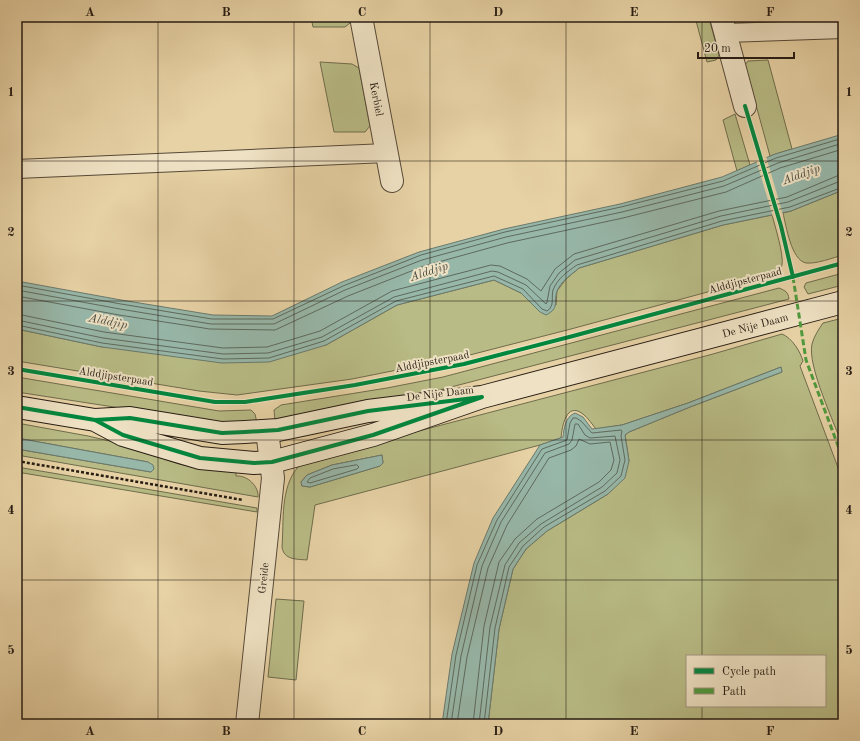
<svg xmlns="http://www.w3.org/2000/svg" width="860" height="741" viewBox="0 0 860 741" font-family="'Old Standard TT',serif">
	<rect width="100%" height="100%" fill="#e7d2a5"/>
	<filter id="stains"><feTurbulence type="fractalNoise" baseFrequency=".005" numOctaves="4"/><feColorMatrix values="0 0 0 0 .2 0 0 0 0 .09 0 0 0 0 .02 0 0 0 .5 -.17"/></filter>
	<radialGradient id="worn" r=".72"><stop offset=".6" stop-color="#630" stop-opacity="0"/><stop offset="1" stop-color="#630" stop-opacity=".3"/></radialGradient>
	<!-- green -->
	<path fill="#b8bb85" stroke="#6f6c4c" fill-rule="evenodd" d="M311,17H349L350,23L345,27H313Z
		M695,17L709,18L719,55L716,60L707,62Z
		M735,17H762L759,19L761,26C751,25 742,25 735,17Z
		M768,60L792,149L770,156L745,65L748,61Z
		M320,62L352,64L359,68L370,126L365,132H334Z
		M735,114L750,165L737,171L723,120Z
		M843,190V255C832,258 817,264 806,263C791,260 786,225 783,213L791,211Z
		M772,215C775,226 784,255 782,265C781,269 777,272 774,274L571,329L462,357L352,379L237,395L199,391L17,361V329L102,347L326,345L397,305L494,280L521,293L556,305L557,291L566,279L579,268L723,225Z
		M843,273V285L808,294L804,287L806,283Z
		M779,288C786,291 788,292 789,299L432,392L325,411L275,421L274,410L281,405L387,388L443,377Z
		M843,318V447C835,424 807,366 812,344C814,336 819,329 823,323Z
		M782,334C792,338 800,351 803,361L800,366L843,481V724H488L499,629L513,569L526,549L547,531L608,494L629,461L625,435L629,432L690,407L782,372L781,367L688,403L622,425L596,429C592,424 588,418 583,414C566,401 562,427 561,438L540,445L315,505L307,560C296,559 284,560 282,547C284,521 280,488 298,467C300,464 305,462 308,460L713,354ZM382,455L383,463L380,466L310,487L302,486L301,482L307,475L332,465ZM687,656H825V706H687Z
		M17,377L219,411L251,410L255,414L257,423H217L17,392Z
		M17,423L88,436L118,443L179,464L197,468L236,472V476C247,475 259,486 258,497L17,455V449L151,472L154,469L148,462L17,438Z
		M17,467L257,508V512L17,472Z
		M276,599L304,601L296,680L268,677Z"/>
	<!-- water -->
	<path fill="#97b7a9" stroke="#6a796d" d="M843,134V190L791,211L723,225L579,268C571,275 561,281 557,291C553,303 560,308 546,315L540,312L521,293L494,280L397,305L326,345L269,362L222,363L102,347L17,329V281L121,300L213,315L272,316L342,282L419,252L504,229L620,204L722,177L775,154Z
		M781,367L782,372L690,407L629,432L625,435L629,461L625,478L608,494L547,531L526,549L513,569L499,629L488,724H442L452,654L474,563L493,518L540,445L563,437C564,428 565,417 575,413L583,417L592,429L622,425L688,403Z
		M17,438L148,462L153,465L154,469L151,472L17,449Z
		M382,455L383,463L380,466L310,487L302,486L301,482L307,475L332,465Z"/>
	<!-- pier -->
	<path fill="#e7d2a5" d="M766,156L783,215L773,217L756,160Z"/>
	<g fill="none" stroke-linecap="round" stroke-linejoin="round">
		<!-- shore -->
		<path stroke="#5e6a5e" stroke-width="1" d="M17,285L121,304L212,319H273L343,286L421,255L505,232L621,207L723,181L776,158L843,138
			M17,290L120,309L211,324H274L345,290L422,260L506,237L622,212L724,186L778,163L843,143
			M17,296L119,315L210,329L275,330L348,296L424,266L507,243L623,218L726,192L780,168L843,149
			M17,314L104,332L223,348L267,347L320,331L392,291L491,265L500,266L527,279L541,291L555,269L574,254L719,211L787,197L837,176L843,175
			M17,320L103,338L223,354L268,353L322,337L394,297L492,271L498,272L526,285L546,304L547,302L550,286L559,273L575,260L721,216L788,202L838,182L843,181
			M17,325L102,343L223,359L269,358L324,341L396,301L494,276L523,289L542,309L547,311C555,306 551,298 553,290C557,279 568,271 577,265L722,221L790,207L843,187
			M357,465L359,467L357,469L310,483L307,482L310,478L333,469Z
			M446,724L456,655L477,565L497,520L542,449L567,440L570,423L573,418H576L581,421L592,433L621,430L622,431L621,436L625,460L621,476L605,491L544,527L523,546L509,567L495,628L484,724
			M451,724L461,656L482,566L501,522L545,453L569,444L572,440L575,424H578L585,435L590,438L615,436L620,460L617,473L602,487L541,524L519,543L505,565L490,627L479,724
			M457,724L467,657L488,568L507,525L549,458L571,450L576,446L579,439L590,444L610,442L614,460L611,470L599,482L537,519L515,539L499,562L484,626L473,724"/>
		<!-- lane casing -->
		<g stroke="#564a38" stroke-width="20">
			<path id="lane" d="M725,33L843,29
				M17,169L387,153"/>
		</g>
		<!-- street casing -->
		<g stroke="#564a38" stroke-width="24">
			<path id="street" d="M361,17L392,181
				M721,17L745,106
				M247,724L273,478L267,431"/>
		</g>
		<!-- secondary casing -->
		<g stroke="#261c14" stroke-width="24">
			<path id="secondary" d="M482,397L843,302
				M17,407L95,420L130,418L222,433L245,432L278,430L368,411L482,397L373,435L272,462L254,463L200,458L123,435L95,420"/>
		</g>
		<!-- path -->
		<path stroke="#261c14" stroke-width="2.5" stroke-dasharray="3 2" stroke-linecap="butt" d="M17,461L243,500"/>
		<!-- lane -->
		<use href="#lane" stroke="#efe2c4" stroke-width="18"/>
		<!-- street -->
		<use href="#street" stroke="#efe2c4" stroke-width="22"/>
		<!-- secondary -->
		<use href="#secondary" stroke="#efe2c4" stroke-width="22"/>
		<!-- quiet -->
		<path stroke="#4e9a3d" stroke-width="3" stroke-dasharray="6 3" stroke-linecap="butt" d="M793,277L806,360L843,459"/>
		<!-- cycleway casing -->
		<g stroke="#efe2c4" stroke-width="6">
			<path id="cycleway" d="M745,106L781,226L793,277
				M17,369L215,402H245L355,385L464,364L573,336L843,263
				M17,407L95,420L130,418L222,433L245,432L278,430L368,411L482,397L373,435L272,462L254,463L200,458L123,435L95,420"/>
		</g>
		<!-- cycleway -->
		<use href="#cycleway" stroke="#00873e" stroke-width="4"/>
	</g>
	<!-- grid -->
	<path fill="none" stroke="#261c14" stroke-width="1" stroke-opacity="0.55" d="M158,17V724M294,17V724M430,17V724M566,17V724M702,17V656M17,161H843M17,301H843M17,440H843M17,580H843M702,706V724"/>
	<g text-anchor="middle" stroke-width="4" stroke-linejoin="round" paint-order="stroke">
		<!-- street labels -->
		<g font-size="11" fill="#261c14" stroke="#efe2c4">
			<text transform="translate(377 99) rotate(79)" y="4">Kerbiel</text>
			<text transform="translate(745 280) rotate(-15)" y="4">Alddjipsterpaad</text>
			<text transform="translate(755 325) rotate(-15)" y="4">De Nije Daam</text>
			<text transform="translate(432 361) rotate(-11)" y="4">Alddjipsterpaad</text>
			<text transform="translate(116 376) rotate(9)" y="4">Alddjipsterpaad</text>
			<text transform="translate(440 393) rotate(-7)" y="4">De Nije Daam</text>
			<text transform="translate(263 578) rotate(-84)" y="4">Greide</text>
		</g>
		<!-- water labels -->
		<g font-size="12" font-style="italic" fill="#484a41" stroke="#efe2c4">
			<text transform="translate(801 174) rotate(-20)" y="4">Alddjip</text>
			<text transform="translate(429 271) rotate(-18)" y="4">Alddjip</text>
			<text transform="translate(108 321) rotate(11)" y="4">Alddjip</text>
		</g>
	</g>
	<!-- margin -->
	<rect width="860" height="741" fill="none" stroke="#e7d2a5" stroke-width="44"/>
	<!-- legend -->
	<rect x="686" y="655" width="140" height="52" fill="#efe2c4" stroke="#9f937e"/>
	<rect x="694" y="668" width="20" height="6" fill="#00873e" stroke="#9f937e"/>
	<text x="722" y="675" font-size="12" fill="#261c14">Cycle path</text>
	<rect x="694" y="688" width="20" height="6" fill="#4e9a3d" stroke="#9f937e"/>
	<text x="722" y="695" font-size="12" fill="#261c14">Path</text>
	<!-- scale -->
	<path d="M698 52v6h96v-6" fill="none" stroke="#261c14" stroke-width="2"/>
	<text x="704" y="52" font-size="12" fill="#261c14" stroke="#efe2c4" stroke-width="3" paint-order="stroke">20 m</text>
	<rect x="22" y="22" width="816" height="697" fill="none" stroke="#261c14" stroke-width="1.5"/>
	<g font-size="13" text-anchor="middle" font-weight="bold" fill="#261c14">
		<text x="90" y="16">A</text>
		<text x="226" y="16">B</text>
		<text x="362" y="16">C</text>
		<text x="498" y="16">D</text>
		<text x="634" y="16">E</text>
		<text x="770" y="16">F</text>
		<text x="11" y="96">1</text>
		<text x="849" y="96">1</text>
		<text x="11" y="236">2</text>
		<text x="849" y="236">2</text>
		<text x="11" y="375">3</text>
		<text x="849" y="375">3</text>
		<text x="11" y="514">4</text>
		<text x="849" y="514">4</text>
		<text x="11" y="654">5</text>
		<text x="849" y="654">5</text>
		<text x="90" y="735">A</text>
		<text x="226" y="735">B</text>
		<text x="362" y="735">C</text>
		<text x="498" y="735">D</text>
		<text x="634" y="735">E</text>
		<text x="770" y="735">F</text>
	</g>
	<rect width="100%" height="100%" filter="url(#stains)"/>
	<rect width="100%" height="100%" fill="url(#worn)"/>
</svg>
